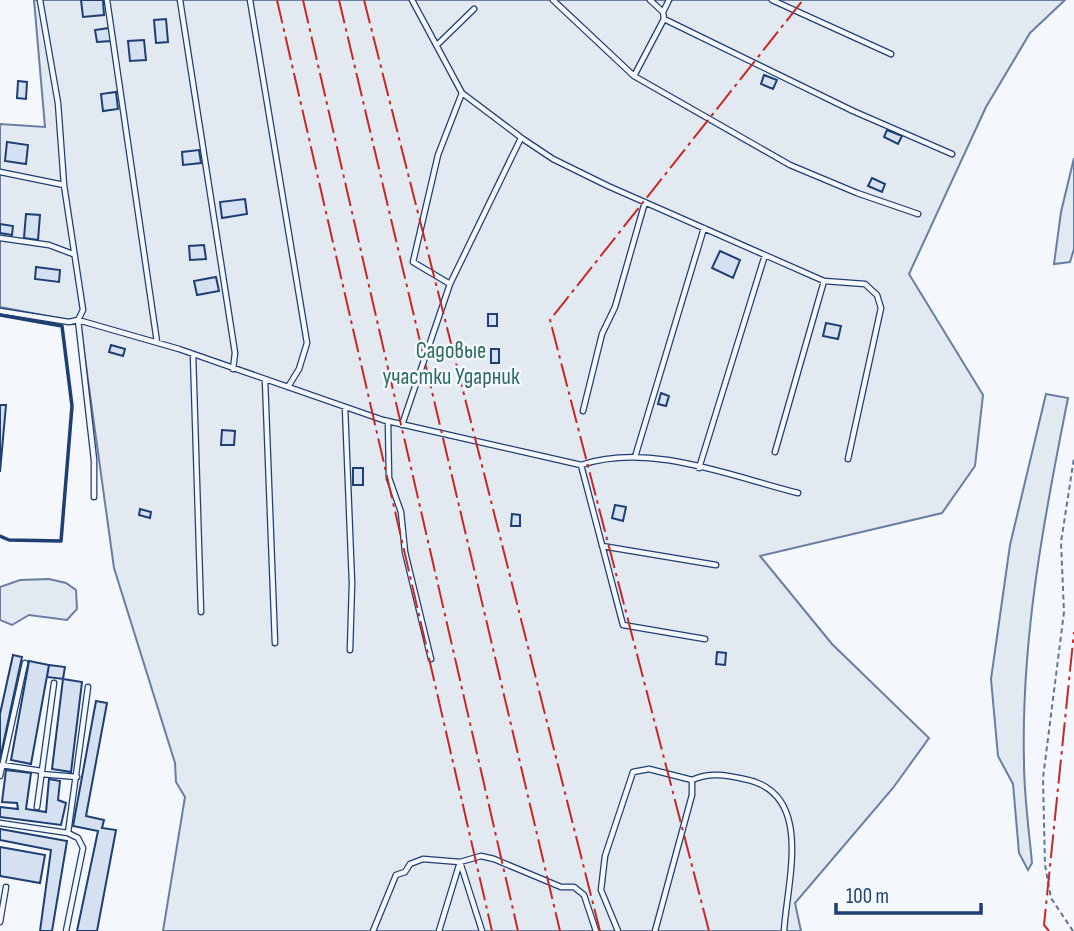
<svg xmlns="http://www.w3.org/2000/svg" width="1074" height="931" viewBox="0 0 1074 931" font-family="'Sofia Sans Condensed',sans-serif">
	<rect width="100%" height="100%" fill="#f4f7fb"/>
	<!-- green -->
	<path fill="#e3e9f0" stroke="#687fa3" stroke-width="2" d="M34,0H1065L1030,33L986,107L909,274L983,395L975,466L942,513L760,556L832,644L929,738L893,788L795,903L801,931H163L185,797L176,782L175,763L114,568L80,322L0,307V124L45,127Z
		M1074,158V249L1070,262L1054,264L1061,212Z
		M1046,394L1068,398C1044,518 1021,639 1024,762C1024,796 1029,830 1032,863L1028,870L1019,853L1013,784L998,756L991,679L1010,545Z
		M49,579L66,583L76,590L77,609L67,620L29,615L12,625L0,620V587L20,580Z"/>
	<!-- building -->
	<path fill="#d5e0f0" stroke="#1d3f73" stroke-width="2" d="M81,0H103L104,15L83,17Z
		M166,19L168,42L156,43L154,20Z
		M109,28L111,41L97,42L95,30Z
		M144,40L146,60L130,61L128,41Z
		M764,75L777,80L773,89L761,84Z
		M18,81L27,82L26,99L17,98Z
		M116,92L118,109L103,111L101,94Z
		M887,130L902,136L898,144L884,137Z
		M7,142L28,145L26,164L5,161Z
		M199,150L201,163L183,165L182,152Z
		M872,178L885,184L882,192L868,186Z
		M245,199L247,214L222,218L220,202Z
		M26,214L40,215L38,240L24,238Z
		M0,224L13,226L12,235L0,233Z
		M204,245L206,259L190,260L189,246Z
		M720,251L740,260L733,278L712,268Z
		M36,267L60,270L59,282L35,279Z
		M216,277L219,291L197,295L194,281Z
		M488,314H497V326H488Z
		M826,323L841,326L838,339L823,336Z
		M111,345L125,349L123,356L109,352Z
		M491,349H499V363H491Z
		M661,393L669,396L666,406L658,404Z
		M0,405H6L0,472Z
		M222,430L235,431L234,445H221Z
		M353,468H363V485H353Z
		M615,505L626,507L623,521L612,518Z
		M140,509L151,512L150,518L139,515Z
		M512,514L520,515V526H511Z
		M717,652L726,653L725,665L716,664Z
		M13,655L22,657L0,759V714Z
		M29,661L49,665L31,764L11,760Z
		M49,665L65,667L63,679L47,677Z
		M63,679L82,682L71,772L52,769Z
		M96,701L107,703L86,816L104,820L102,828L116,830L97,931H77L98,831L73,826Z
		M6,770L31,773L26,809L46,812L49,779L60,781L58,800L66,803L61,825L0,817V807L18,809L17,803L2,802Z
		M0,829L67,841L52,931H40L51,850L0,840Z
		M0,847L45,855L40,883L0,876Z"/>
	<g fill="none" stroke-linecap="round" stroke-linejoin="round">
		<!-- lane casing -->
		<g stroke="#1d3f73" stroke-width="7">
			<path id="lane" d="M40,0L58,103L64,185L83,310L78,320L179,349L383,420L581,465L623,625L705,639
				M107,0L157,342
				M180,0L235,353L233,369
				M250,0L307,343L299,369L288,387
				M412,0L462,93L523,139L553,159L608,186L824,281L865,284L877,295L881,308L848,459
				M553,0L634,76L790,165L857,193L918,214
				M650,0L663,12
				M772,0L891,54
				M664,19L853,111L952,154
				M438,44L474,9
				M634,76L664,19L663,12L669,0
				M0,172L64,185
				M0,238L49,245L73,254
				M450,284L413,262L438,155L462,93
				M0,311L69,322L78,320L94,460V497
				M193,354L201,612
				M265,380L275,643
				M345,407L352,583L350,650
				M583,411L602,334L615,307L645,202
				M388,421L389,478L401,512L405,552L431,659
				M402,425L450,284L521,138
				M775,452L824,281
				M635,457L704,228
				M581,465C650,442 730,476 798,493
				M699,468L765,255
				M602,546L716,565
				M2,765L42,771
				M41,774L77,777
				M0,776L25,663
				M37,807L54,683
				M0,823L68,833L88,687
				M0,922L6,887
				M66,931L83,848L78,838L68,833
				M373,931L396,875L405,872L410,864L423,859L460,862L481,856L494,859L561,887H574L584,895L596,931
				M439,931L460,862L482,931
				M618,931L601,890L605,856L633,772L649,769L692,780C709,772 726,775 744,779C815,792 787,881 784,931
				M655,931L692,795V780"/>
		</g>
		<!-- path -->
		<path stroke="#5e769c" stroke-width="2" stroke-dasharray="5 3.5" stroke-linecap="butt" d="M1073,931L1051,898L1045,865L1043,778L1064,612L1061,542L1074,458"/>
		<!-- lane -->
		<use href="#lane" stroke="#f4f7fb" stroke-width="4.5"/>
		<!-- wall -->
		<path stroke="#1d3f73" stroke-width="3.5" d="M0,315L62,326L72,406L61,541L9,540L0,536"/>
		<!-- power -->
		<path stroke="#c62828" stroke-width="2" stroke-dasharray="24 5 3.5 5" stroke-linecap="butt" d="M277,0L492,931
			M303,0L518,931
			M339,0L560,931
			M364,0L600,931
			M709,931L550,320L803,0
			M1049,931L1044,925L1074,632"/>
	</g>
	<g text-anchor="middle" stroke-width="5" stroke-linejoin="round" paint-order="stroke">
		<!-- park labels -->
		<g font-size="23" fill="#2c6c60" stroke="#f4f7fb">
			<text x="451" y="358">Садовые<tspan x="451" dy="26">участки Ударник</tspan></text>
		</g>
	</g>
	<!-- scale -->
	<path d="M836 903v10h145v-10" fill="none" stroke="#1d3f73" stroke-width="3.5"/>
	<text x="846" y="903" font-size="21" fill="#1d3f73" stroke="#f4f7fb" stroke-width="5" paint-order="stroke">100 m</text>
</svg>
